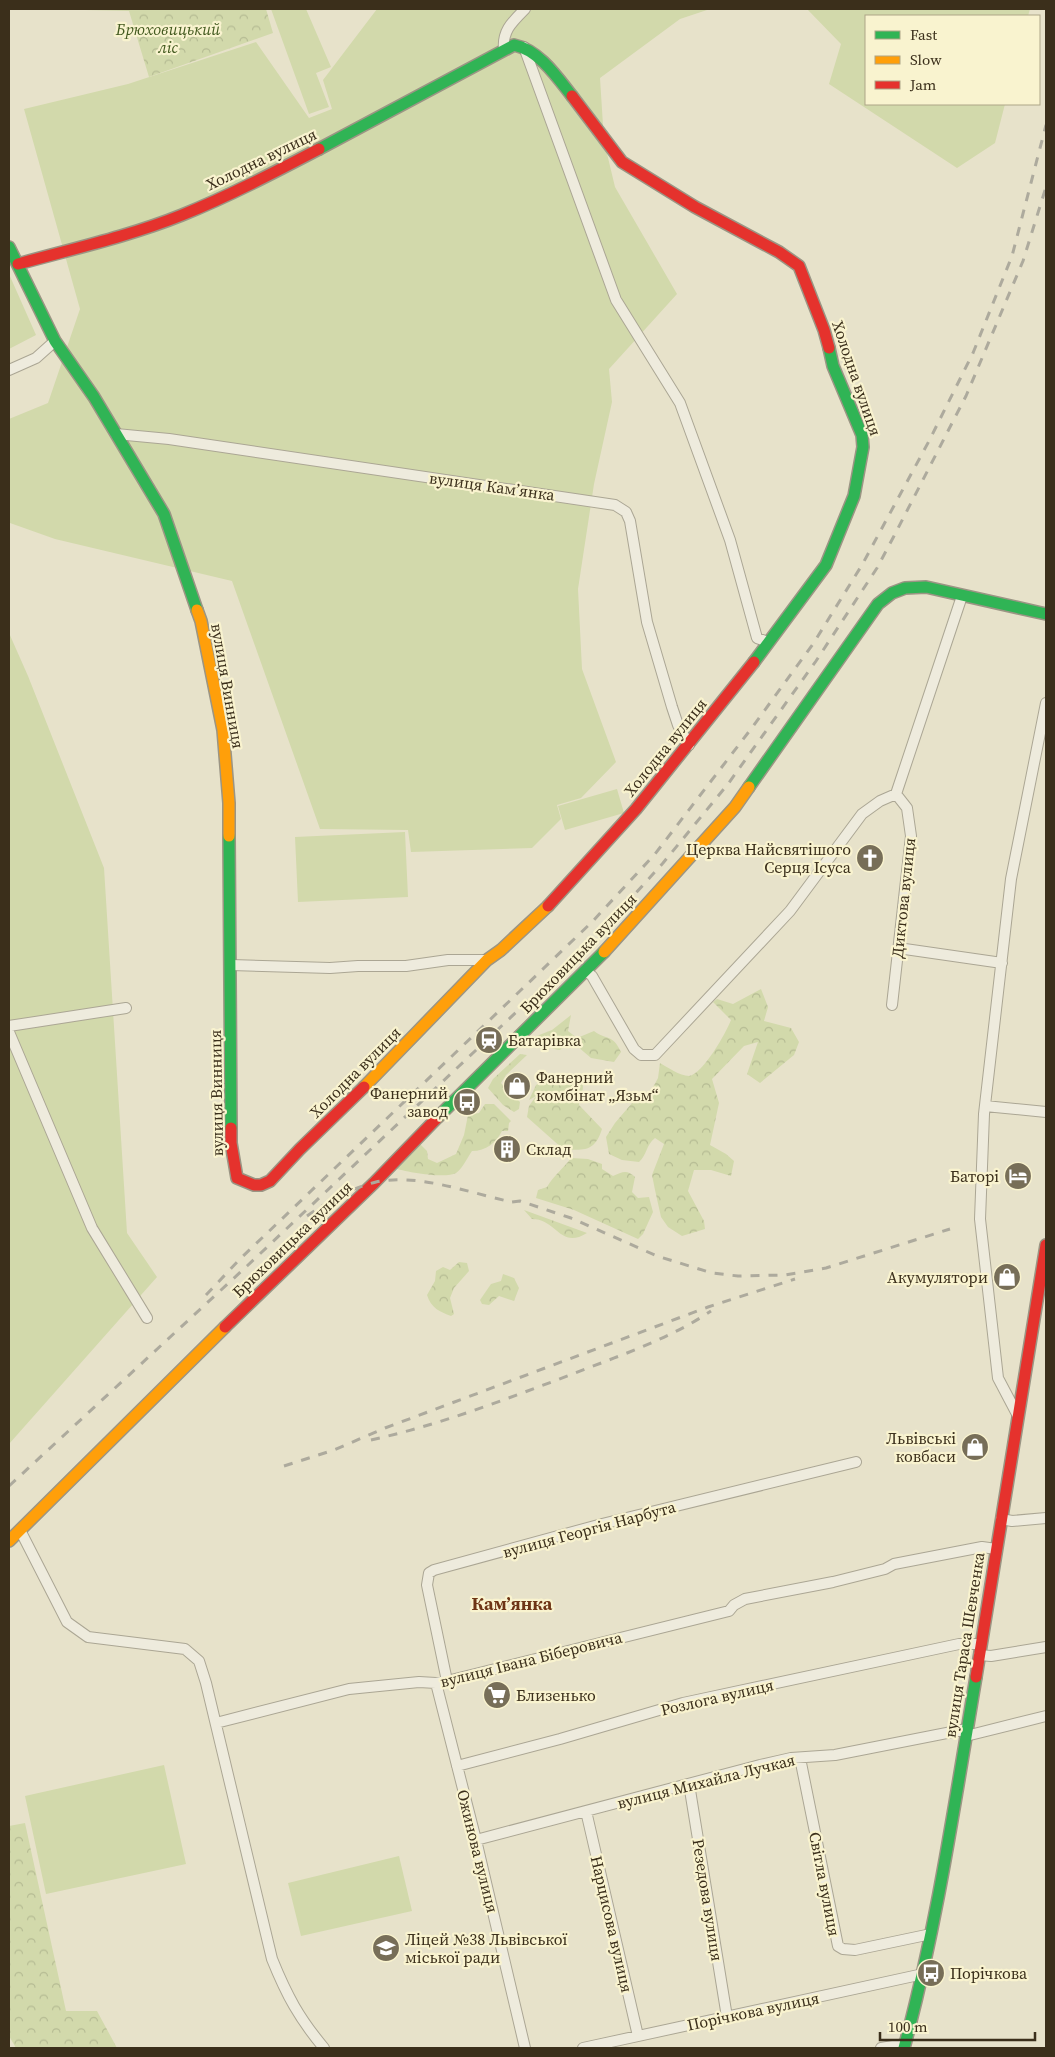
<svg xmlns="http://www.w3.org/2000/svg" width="1055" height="2057" viewBox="0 0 1055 2057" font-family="'Source Serif 4',serif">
	<defs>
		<pattern id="forest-crowns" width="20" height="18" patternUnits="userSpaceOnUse" patternTransform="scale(1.25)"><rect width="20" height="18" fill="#d2d9ab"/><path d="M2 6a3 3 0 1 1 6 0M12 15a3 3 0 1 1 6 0" fill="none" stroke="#b5bb93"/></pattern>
	</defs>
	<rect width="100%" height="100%" fill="#e7e2ca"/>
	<!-- forest -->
	<path fill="url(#forest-crowns)" d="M40,9H266L273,33L149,77L129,11Z
		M761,989L768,1007L764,1021L791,1028L799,1042L794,1055L760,1083L747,1074L758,1042L744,1046L712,1079L719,1103L710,1145L726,1154L734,1161L731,1176L711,1170H694L688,1191L704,1221L705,1229L682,1236L668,1227L661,1217L655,1190L652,1175L664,1144L655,1138C646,1145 647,1155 639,1162L622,1160L609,1154L606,1137L615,1123L638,1096L650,1093L658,1078L660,1063C667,1067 680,1076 689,1076C703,1074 726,1033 731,1020L713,1002L717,999L733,1004Z
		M571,1015L568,1031L577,1038L594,1031C607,1041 612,1033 621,1052L614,1062L591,1058L577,1046L568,1042L560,1050C550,1049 545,1043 535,1046L532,1043L534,1037L552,1030Z
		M520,1054L527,1055L506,1075L501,1083L520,1102L519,1109L514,1112L503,1105L488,1088L493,1079Z
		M554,1074L564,1077L574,1074C589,1084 581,1091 579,1105L602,1129C595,1151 585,1151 563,1149L527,1117L529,1106L536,1096L529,1100L536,1085Z
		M485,1104H494L511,1121L509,1123L508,1131H502C496,1143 486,1151 472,1151C467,1158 463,1168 456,1173C446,1179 405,1172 394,1168L420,1144L427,1151L428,1159L437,1163L456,1154L464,1135L468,1115L479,1113Z
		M571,1158L588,1159L602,1164V1169L613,1176C622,1172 627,1169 635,1177L632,1192L638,1198L649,1197L653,1212L643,1234L638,1239L574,1210L536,1198L538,1190L547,1187C554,1175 563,1169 571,1158Z
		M524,1210L587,1233C560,1250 557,1219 532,1219Z
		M459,1262L467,1263L469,1271L454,1288L450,1298L454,1314L451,1316C440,1312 431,1308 427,1295L435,1281L436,1271L443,1267L450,1270Z
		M503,1274L514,1278L519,1288L514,1301L499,1296L489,1305L482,1304L480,1300L491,1284L501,1281Z
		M25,1823L66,2011H97L117,2048H16L9,2036V1826Z"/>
	<!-- garden -->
	<path fill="#d2d9ab" d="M271,9H306L331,67L316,73L329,107L309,114Z
		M377,9H710L680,19L600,78L604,141L615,187L677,294L609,369L612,402L594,484L578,589L582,669L616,762L581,798L557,805L561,819L532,848L411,852L408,830L320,829L232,581L55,539L10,523L9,521V419L48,403L80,309L24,109L128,84L256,42L309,118L332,109L323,80Z
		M807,9H1030L1028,16H866V104H1005L995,143L957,168L829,84L841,44Z
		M9,274L36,335L9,349Z
		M9,633L28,676L104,868L127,1233L157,1277L9,1444Z
		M617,789L624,813L565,830L558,806Z
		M405,832L408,897L298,902L295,837Z
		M164,1765L186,1864L46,1894L25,1796Z
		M399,1856L412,1911L301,1936L288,1883Z"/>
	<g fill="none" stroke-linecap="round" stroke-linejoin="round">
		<!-- street casing -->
		<g stroke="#aba694" stroke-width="12">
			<path id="street" d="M524,47L616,300L680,403L730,540L757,638L768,642
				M504,50C502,31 512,22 525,9
				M9,370L36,358L55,341
				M116,434L169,439L615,505L626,512L630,521L647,622L672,707L678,725L689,745
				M898,948L1002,963
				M231,965L330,968L358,966H406L448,960H487
				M586,971L592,976L634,1049L641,1055H655L790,911L862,814L880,801L896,794L962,596
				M892,1005L911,836L907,808L896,794
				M9,1026L126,1008
				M9,1032L92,1228L147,1318
				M985,1106L1046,1112
				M1018,1416L998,1378L980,1219L984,1114L1011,879L1046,703
				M1001,1519L1012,1521L1046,1518
				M20,1530L67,1622L88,1637L185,1649L199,1661L206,1683L272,1959C287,1996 299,2018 324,2048
				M979,1655L991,1656L1046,1647
				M447,1681L427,1585L429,1573L434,1570L602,1524L856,1462
				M436,1683L476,1840L525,2048
				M216,1723L349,1689L419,1682L436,1683L447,1681L729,1611L734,1605L745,1599L833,1582L885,1569L894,1564L982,1547L996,1549
				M966,1736L1046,1716
				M800,1758L838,1946L843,1949L855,1950L931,1934
				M457,1766L560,1739L683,1703L959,1644H980
				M689,1784L727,2017
				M586,1811L638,2036
				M476,1840L760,1765L791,1758L835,1755L967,1729
				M583,2048L923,1974
				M881,2048L905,2044"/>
		</g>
		<!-- fast casing -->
		<g stroke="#9b9584" stroke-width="14">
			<path id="fast" d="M319,149L514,45C539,50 557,77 572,96
				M9,247L55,341L94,397L164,514L197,610
				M754,662L826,565L854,496L863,447L862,435L833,366L829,348
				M749,787L878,604L892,593L905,588L926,587L1046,614
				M229,836L231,1128
				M438,1117L604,952
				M904,2048C937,1926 955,1801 976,1677"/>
		</g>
		<!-- slow casing -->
		<g stroke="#9b9584" stroke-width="14">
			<path id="slow" d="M197,610L201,621L223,730L229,803V836
				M604,952L735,807L749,787
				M364,1087L487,960L501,950L548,906
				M9,1541L225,1327"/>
		</g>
		<!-- jam casing -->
		<g stroke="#9b9584" stroke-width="14">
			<path id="jam" d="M572,96L622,162L695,207L779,252L799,266L824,330L829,348
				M18,264C72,249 130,236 182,215C229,196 275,172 319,149
				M548,906L636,809L754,662
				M231,1128V1143L237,1178L254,1185H261L270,1181L300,1149L364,1087
				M225,1327L374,1183L438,1117
				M976,1677L1046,1245"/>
		</g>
		<!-- street -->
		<use href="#street" stroke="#eeebdd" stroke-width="10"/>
		<!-- fast -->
		<use href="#fast" stroke="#30b455" stroke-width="11"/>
		<!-- slow -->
		<use href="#slow" stroke="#ff9f0a" stroke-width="11"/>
		<!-- jam -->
		<use href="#jam" stroke="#e5322d" stroke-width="11"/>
		<!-- rail -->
		<path stroke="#adaa9d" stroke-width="3" stroke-dasharray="9 9" stroke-linecap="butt" d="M307,1216C327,1202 351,1188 376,1182C419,1173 469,1193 512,1202L520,1201L571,1218L657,1256L712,1273L738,1276L785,1275L826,1268L950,1229
			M206,1295L240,1259L592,922L655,854L751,729L813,644L862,565L929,441L973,353L1012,256L1046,125
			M371,1440C439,1425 504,1400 570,1375C618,1356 668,1340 711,1311
			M284,1466L334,1450L385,1428L708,1307L795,1279
			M9,1486L247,1266L597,936L663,863L728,784L816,661L877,568L894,536L966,396L1023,261L1046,187"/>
	</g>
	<!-- icons -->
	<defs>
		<g id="church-disc" transform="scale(1.4375)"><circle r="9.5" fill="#776e58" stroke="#f9f3cf"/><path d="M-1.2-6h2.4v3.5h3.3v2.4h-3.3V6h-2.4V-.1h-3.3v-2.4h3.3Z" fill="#fff"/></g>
		<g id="station-disc" transform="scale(1.4375)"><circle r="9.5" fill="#776e58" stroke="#f9f3cf"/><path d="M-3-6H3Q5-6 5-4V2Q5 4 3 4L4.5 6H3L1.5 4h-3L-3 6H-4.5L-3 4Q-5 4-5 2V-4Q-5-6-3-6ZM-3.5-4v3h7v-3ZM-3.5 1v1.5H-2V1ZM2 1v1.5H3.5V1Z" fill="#fff"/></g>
		<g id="shop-disc" transform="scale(1.4375)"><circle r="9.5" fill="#776e58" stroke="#f9f3cf"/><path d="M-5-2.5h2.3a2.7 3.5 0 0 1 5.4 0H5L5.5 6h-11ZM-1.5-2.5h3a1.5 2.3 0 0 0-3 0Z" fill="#fff"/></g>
		<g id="bus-disc" transform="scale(1.4375)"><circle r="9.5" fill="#776e58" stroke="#f9f3cf"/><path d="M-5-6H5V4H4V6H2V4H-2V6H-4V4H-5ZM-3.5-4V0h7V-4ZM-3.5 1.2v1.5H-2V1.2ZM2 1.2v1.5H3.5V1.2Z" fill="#fff"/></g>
		<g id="building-disc" transform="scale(1.4375)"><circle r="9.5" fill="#776e58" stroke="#f9f3cf"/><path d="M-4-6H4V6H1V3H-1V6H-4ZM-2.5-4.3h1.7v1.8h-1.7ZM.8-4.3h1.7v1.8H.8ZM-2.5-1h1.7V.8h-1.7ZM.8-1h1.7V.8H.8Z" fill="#fff"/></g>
		<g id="hotel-disc" transform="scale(1.4375)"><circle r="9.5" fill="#776e58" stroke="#f9f3cf"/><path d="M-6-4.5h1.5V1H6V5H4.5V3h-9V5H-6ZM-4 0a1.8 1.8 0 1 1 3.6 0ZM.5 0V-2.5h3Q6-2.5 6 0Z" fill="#fff"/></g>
		<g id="supermarket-disc" transform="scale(1.4375)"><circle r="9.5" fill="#776e58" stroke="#f9f3cf"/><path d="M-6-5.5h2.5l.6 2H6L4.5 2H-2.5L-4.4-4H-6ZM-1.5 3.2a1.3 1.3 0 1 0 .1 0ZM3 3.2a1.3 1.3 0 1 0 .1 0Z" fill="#fff"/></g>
		<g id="school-disc" transform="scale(1.4375)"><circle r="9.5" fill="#776e58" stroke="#f9f3cf"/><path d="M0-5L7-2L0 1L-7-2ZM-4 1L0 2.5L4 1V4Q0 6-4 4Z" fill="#fff"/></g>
	</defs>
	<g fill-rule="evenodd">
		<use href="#church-disc" x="870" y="858"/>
		<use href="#station-disc" x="489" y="1040"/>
		<use href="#shop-disc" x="517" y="1086"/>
		<use href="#bus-disc" x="467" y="1102"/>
		<use href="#building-disc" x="507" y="1149"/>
		<use href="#hotel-disc" x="1018" y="1176"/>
		<use href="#shop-disc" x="1007" y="1277"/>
		<use href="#shop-disc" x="975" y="1447"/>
		<use href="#supermarket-disc" x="497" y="1695"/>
		<use href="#school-disc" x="386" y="1948"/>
		<use href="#bus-disc" x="931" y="1973"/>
	</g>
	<g text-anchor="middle" stroke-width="4.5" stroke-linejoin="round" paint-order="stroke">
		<!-- park labels -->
		<g font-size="16" font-style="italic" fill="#435a1f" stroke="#f9f3cf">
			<text x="168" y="35">Брюховицький<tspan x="168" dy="18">ліс</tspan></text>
		</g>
		<!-- street labels -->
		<g font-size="16" fill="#3b2f1b" stroke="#f9f3cf">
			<text transform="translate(261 159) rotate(-26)" y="6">Холодна вулиця</text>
			<text transform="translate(857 378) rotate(71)" y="6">Холодна вулиця</text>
			<text transform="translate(492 486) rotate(8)" y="6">вулиця Камʼянка</text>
			<text transform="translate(228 686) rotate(80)" y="6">вулиця Винниця</text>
			<text transform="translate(665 747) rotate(-51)" y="6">Холодна вулиця</text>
			<text transform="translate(903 898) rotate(-84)" y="6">Диктова вулиця</text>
			<text transform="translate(578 953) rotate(-46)" y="6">Брюховицька вулиця</text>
			<text transform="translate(355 1072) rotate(-45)" y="6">Холодна вулиця</text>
			<text transform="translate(216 1093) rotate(-91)" y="6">вулиця Винниця</text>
			<text transform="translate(292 1239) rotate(-44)" y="6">Брюховицька вулиця</text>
			<text transform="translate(589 1529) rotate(-15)" y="6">вулиця Георгія Нарбута</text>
			<text transform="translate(964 1645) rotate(-81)" y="6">вулиця Тараса Шевченка</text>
			<text transform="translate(531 1659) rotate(-14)" y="6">вулиця Івана Біберовича</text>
			<text transform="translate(717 1697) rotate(-13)" y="6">Розлога вулиця</text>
			<text transform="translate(706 1781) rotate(-14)" y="6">вулиця Михайла Лучкая</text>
			<text transform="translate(478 1851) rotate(76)" y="6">Ожинова вулиця</text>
			<text transform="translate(825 1884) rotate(79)" y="6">Світла вулиця</text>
			<text transform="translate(708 1900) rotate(81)" y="6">Резедова вулиця</text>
			<text transform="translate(612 1924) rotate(77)" y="6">Нарцисова вулиця</text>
			<text transform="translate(753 2011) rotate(-12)" y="6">Порічкова вулиця</text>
		</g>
		<!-- poi labels -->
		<g font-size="16" fill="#3b2f1b" stroke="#f9f3cf" text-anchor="start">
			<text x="851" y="855" text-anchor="end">Церква Найсвятішого<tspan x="851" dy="18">Серця Ісуса</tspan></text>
			<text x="508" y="1046">Батарівка</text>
			<text x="536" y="1083">Фанерний<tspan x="536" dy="18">комбінат „Язьм“</tspan></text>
			<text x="448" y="1099" text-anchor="end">Фанерний<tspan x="448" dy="18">завод</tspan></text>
			<text x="526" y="1155">Склад</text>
			<text x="999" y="1182" text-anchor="end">Баторі</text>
			<text x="988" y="1283" text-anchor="end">Акумулятори</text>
			<text x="956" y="1444" text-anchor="end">Львівські<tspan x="956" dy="18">ковбаси</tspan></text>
			<text x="516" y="1701">Близенько</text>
			<text x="405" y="1945">Ліцей №38 Львівської<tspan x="405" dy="18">міської ради</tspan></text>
			<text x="950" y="1979">Порічкова</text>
		</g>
		<!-- neighbourhood labels -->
		<g font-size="18" font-weight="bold" fill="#6d3415" stroke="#f9f3cf">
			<text x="512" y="1610">Кам’янка</text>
		</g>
	</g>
	<!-- border -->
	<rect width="1055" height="2057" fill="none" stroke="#3b2f1b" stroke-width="20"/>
	<!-- legend -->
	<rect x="865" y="15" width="175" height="90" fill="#f9f3cf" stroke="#ada587"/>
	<rect x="875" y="31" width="25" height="8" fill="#30b455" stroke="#ada587"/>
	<text x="910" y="40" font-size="15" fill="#3b2f1b">Fast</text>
	<rect x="875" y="56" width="25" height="8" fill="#ff9f0a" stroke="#ada587"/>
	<text x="910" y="65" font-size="15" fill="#3b2f1b">Slow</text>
	<rect x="875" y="81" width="25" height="8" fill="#e5322d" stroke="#ada587"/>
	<text x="910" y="90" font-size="15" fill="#3b2f1b">Jam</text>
	<!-- scale -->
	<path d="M880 2032v8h155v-8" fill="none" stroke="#3b2f1b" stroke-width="2.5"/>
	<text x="888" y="2032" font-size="15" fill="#3b2f1b" stroke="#f9f3cf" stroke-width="4" paint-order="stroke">100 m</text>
</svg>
